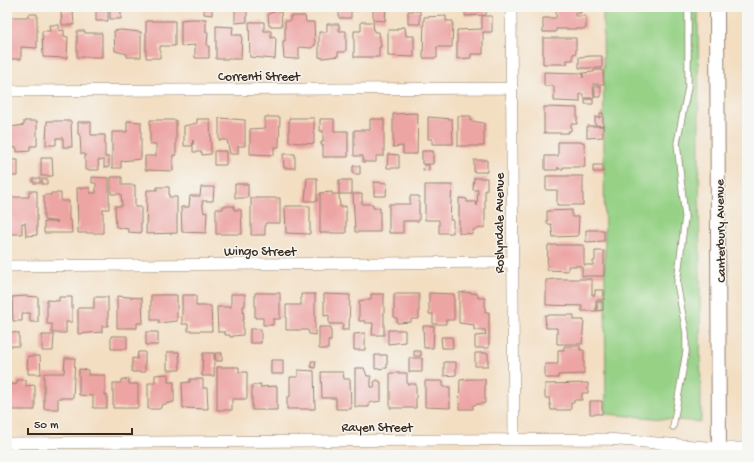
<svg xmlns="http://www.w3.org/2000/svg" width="754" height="462" viewBox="0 0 754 462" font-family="'Gochi Hand',sans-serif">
	<rect width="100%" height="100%" fill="#f6f6f2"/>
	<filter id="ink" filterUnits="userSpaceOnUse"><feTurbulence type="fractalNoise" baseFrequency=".025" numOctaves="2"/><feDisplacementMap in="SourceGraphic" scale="8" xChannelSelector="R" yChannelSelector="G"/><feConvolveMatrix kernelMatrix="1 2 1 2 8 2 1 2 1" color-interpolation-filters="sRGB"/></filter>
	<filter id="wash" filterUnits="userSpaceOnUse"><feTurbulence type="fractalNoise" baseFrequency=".012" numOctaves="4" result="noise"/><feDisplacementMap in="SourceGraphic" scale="16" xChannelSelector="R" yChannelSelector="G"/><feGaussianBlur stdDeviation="0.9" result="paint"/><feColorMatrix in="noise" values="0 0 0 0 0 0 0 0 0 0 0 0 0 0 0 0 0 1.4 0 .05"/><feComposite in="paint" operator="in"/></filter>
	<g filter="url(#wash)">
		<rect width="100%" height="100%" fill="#f3dec2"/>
		<!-- green -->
		<path fill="#96d186" stroke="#687e52" d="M603,7H698L701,422L606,414Z"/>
		<g id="blocks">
			<!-- building -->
			<path fill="#eda5a4" d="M108,7V21H96V8Z
				M110,7H121V19H110Z
				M339,7H351V18H339Z
				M352,7H358V10H352Z
				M373,7H386L385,21L373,20Z
				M465,7H486V15L465,16Z
				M556,7H581V13H575V16H586V28L584,29H556V32H543V18H556Z
				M204,8H212V15L204,14Z
				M235,9H247V22L235,23Z
				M274,9H279V12H281L282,26H269L268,14L274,12Z
				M61,11H73L74,25H62Z
				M408,11H420V24H408Z
				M28,14H37V48L21,47V59H7V17H28Z
				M290,16H305L306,22H314L315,45L311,48L299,47V58L294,59L284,58L283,46V41H285V21H290Z
				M446,16V21H453L452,47H437V58H423L424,17Z
				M482,16H492V32H483V54H471V58L457,59V30L482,29Z
				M190,19H206V32H208L207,46H209V58H195V45L181,46V20Z
				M146,21H175V46H160V58H146Z
				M249,22H264V31H271V38L274,37L276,39L275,59L250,57Z
				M361,22H373L374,32H379L381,47H379V57H354V31H361Z
				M327,24H339V31H346V49L345,52H338V56L323,58L319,57V32H327Z
				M49,25H59V31L64,30V36L68,37L67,58L43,57L42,31H50Z
				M216,26L233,27L232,35H242L241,59H216Z
				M401,27H405L406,36H414V57L388,56V30H397V28H401Z
				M121,30L141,32V57H127V54L115,51L114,31Z
				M77,31H85V33H102V57H77Z
				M543,38H576V53L573,54V60H567V64H543Z
				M592,56H602V68H579V57Z
				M594,70H603L604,84H593L594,98H584L583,94H580V102L554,101V86H544V72L582,73L583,78V73L594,72Z
				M595,86H601V97H595Z
				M585,99H593V104H585Z
				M544,107L577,108V124H571V131H568L569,133H544Z
				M418,113L417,154H403V146L393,147V114Z
				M600,113H603V126L595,125V117L600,118Z
				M458,116H471V121L484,123V146H458Z
				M265,117H280L279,147H274V155L250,154V129L265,128Z
				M428,117L452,119L453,144H432V139H428Z
				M219,118L245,120V146H238V154H230L227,140H219Z
				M289,118H314V144L289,142Z
				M197,119H210L211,154L202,155V152H193V140L192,146H184V126L197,123Z
				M320,119H334V131H348V157H323V145H321V142H323V131H320Z
				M370,119H384V156H376V162H363V156H354V130H370Z
				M150,120H176V155H173V171L145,170V156H156V144H150Z
				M24,121H37V146H30V151L17,152V148H11V127L24,125Z
				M47,121H71L72,147H63V138H56V145H46Z
				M127,121L141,122V159L121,161V168H112V132H127Z
				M78,122H91V135H105V157H109V167H104V160H98L99,170H85V154H81L80,135L78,134Z
				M587,126H603V137L587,138Z
				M558,142H584L585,167H563V169H559L558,167V170H545V156H558Z
				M214,151H226V165H214Z
				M422,151H433V164H422Z
				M283,154H295V168H284Z
				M388,154L399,155V168H387Z
				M41,158H52L53,176H41Z
				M7,160H18V176H7Z
				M474,160H487V172H474Z
				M424,165H429V171L423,170Z
				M593,165H603V172H593Z
				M353,166H360V174H353Z
				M546,176H583V205H557V190H546Z
				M92,177L109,178V209H103V233H78L77,188H90V193H96V183H92Z
				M111,177H122V185H135V207H141V233L128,232V229L116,227L115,206H122L121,194H111Z
				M33,178H40V183H33Z
				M307,178H317V201H305Z
				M474,178H487V190H485V227L473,230V234L459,233V198L467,199V202H476L477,206L478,190H473Z
				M42,179H47V184H42Z
				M339,180H352V194H339Z
				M374,182L387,183L386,196H374Z
				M235,184H248V198H235Z
				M425,185H452L450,220H453V233H439V220H425Z
				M157,187H169V197H177V233L146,234L147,190H157Z
				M201,187H214L213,201H202L204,213L207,212L206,233L182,232L181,207H189L190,196H200Z
				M29,191H37V235L26,236L25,223H22V234H9L8,197H29Z
				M332,192V194H339L340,207L346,206V233H320V193Z
				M51,193H61V201H69V221H71L72,233H44V222H58L44,220V195H51Z
				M353,194H362V204H373V208H380V232H355Z
				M410,196H419V221H403V233H389V204H410Z
				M251,198H280V223H265V235H251Z
				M223,206H234V210H241L242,234H216V209H223Z
				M285,206H310V234L286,233Z
				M572,210V217H579L578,236L553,237L551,224H547V211Z
				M586,230H604V241L586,242Z
				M548,245H584V265H593V261H595V251H604V276H582V266H568V271L547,270Z
				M557,279H592V295H595V290H604V300H596V311H582V306L546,305V280Z
				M465,292L478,294V298H485V312H489V348H475V336L486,335L485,330H474V325L459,323V293Z
				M255,293H280V319H273V325H263V318H255Z
				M429,293L454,294V320H446V324H433V314H429Z
				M231,294H245V306H243L244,320H243V335L233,336V337H230V335H225V332H218L217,307H231Z
				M301,294H315V335L309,334L308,330H286V305H301Z
				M324,294L350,295L349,330H342L343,324H329V315L324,316Z
				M371,294H384V335H372L373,323H365V321H359V301L371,299Z
				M394,294H419V319H411V322L397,323V318H394Z
				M151,295H177V321L159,323V320H151Z
				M182,295H196V306H211L212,331H188V324H182Z
				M26,296L38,297V322H30V313H22V321H13L12,297Z
				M117,296L142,298L143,323H137V328H117Z
				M59,297H72V322H66V333H52V324H47V300L59,301Z
				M94,297H108V326H102V332L78,334V308H94Z
				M597,302H603V310L597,311Z
				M545,315H574V320H584L582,344H557V328H546Z
				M423,326H434L433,348H424Z
				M319,327H331V341H328V349H319Z
				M250,329H261V343H250Z
				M388,330H405V342L388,344Z
				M8,332L19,333V346H8Z
				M146,332H158V345H146Z
				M365,333V350H354V334Z
				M42,335H54L53,351H42Z
				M111,336H127V349H111Z
				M441,337H452L453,348H442Z
				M564,346H580V350H584V374L558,375V378H545V364H558V350H564Z
				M414,351H421V356H414Z
				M138,352H145V372H132V358L137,359Z
				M167,352H179L180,370H167Z
				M203,353H214V376H202Z
				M215,353H222V361H216Z
				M475,353H488V366H475Z
				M375,355H387V368L375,369Z
				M28,356H40L41,374H28V368H27Z
				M65,358H75L73,398H58V409H44V373H64Z
				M409,358H422V372H409Z
				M271,360H283V374H271Z
				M311,361H316L315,368L311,367Z
				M444,362H456V375L444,376Z
				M217,367H239V372H247V399H232V410H217Z
				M355,368H364L367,376H371V387H375L374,382L377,380L381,382V401L369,403V407H355Z
				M79,369L88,370V375H105V395H107V408H93V396L79,395Z
				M298,370L314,371L315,409H287V397H290V377H298Z
				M321,372H343L344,379H350L351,409H336V398H322Z
				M390,373H407V384H416V408H390Z
				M168,374V382H174V402L161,405V408L159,409H148V383H155V375Z
				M129,379V384H138V408H113V383H121V380Z
				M190,379H203V388H207L208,409L183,408L182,383L190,382Z
				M471,379H485V403L473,405V409H459L460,380Z
				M17,380H26V386L35,385V410H10L9,385L17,384Z
				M425,381H443V387H450V408L425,407Z
				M588,383V393H582V400H574V403H571V410H551L549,398H545V384Z
				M261,384L260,387L277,386V410H252V385Z
				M590,401H602V414H590Z"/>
		</g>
	</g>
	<g filter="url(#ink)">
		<use href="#blocks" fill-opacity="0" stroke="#978470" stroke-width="1"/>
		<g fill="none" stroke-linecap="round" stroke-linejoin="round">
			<!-- service casing -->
			<g stroke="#978470" stroke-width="7">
				<path id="service" d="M673,427L686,352V333L677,283L685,217L677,143L688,87V7"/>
			</g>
			<!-- minor casing -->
			<g stroke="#978470" stroke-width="12">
				<path id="minor" d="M511,7L514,440
					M7,91L512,88
					M7,266L513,262
					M7,443L607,439L719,448H747"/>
			</g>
			<!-- tertiary casing -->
			<g stroke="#978470" stroke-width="16">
				<path id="tertiary" d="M717,7L719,455"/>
			</g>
			<!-- service -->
			<use href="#service" stroke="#fff" stroke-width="5.5"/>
			<!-- minor -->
			<use href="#minor" stroke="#fff" stroke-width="11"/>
			<!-- tertiary -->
			<use href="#tertiary" stroke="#fff" stroke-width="14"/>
		</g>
	</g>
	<g text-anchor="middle" stroke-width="3" stroke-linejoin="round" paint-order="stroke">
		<!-- street labels -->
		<g font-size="13" fill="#3b2a1e" stroke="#f6f6f2">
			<text x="259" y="80">Correnti Street</text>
			<text transform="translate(498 223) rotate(-90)" y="5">Roslyndale Avenue</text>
			<text transform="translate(719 231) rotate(-91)" y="5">Canterbury Avenue</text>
			<text x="260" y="255">Wingo Street</text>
			<text x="377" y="431">Rayen Street</text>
		</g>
	</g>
	<!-- margin -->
	<rect width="754" height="462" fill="none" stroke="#f6f6f2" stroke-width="24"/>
	<!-- scale -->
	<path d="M28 428v6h104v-6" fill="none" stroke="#3b2a1e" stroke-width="2"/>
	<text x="34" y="428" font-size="12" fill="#3b2a1e" stroke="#f6f6f2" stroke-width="3" paint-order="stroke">50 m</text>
</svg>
